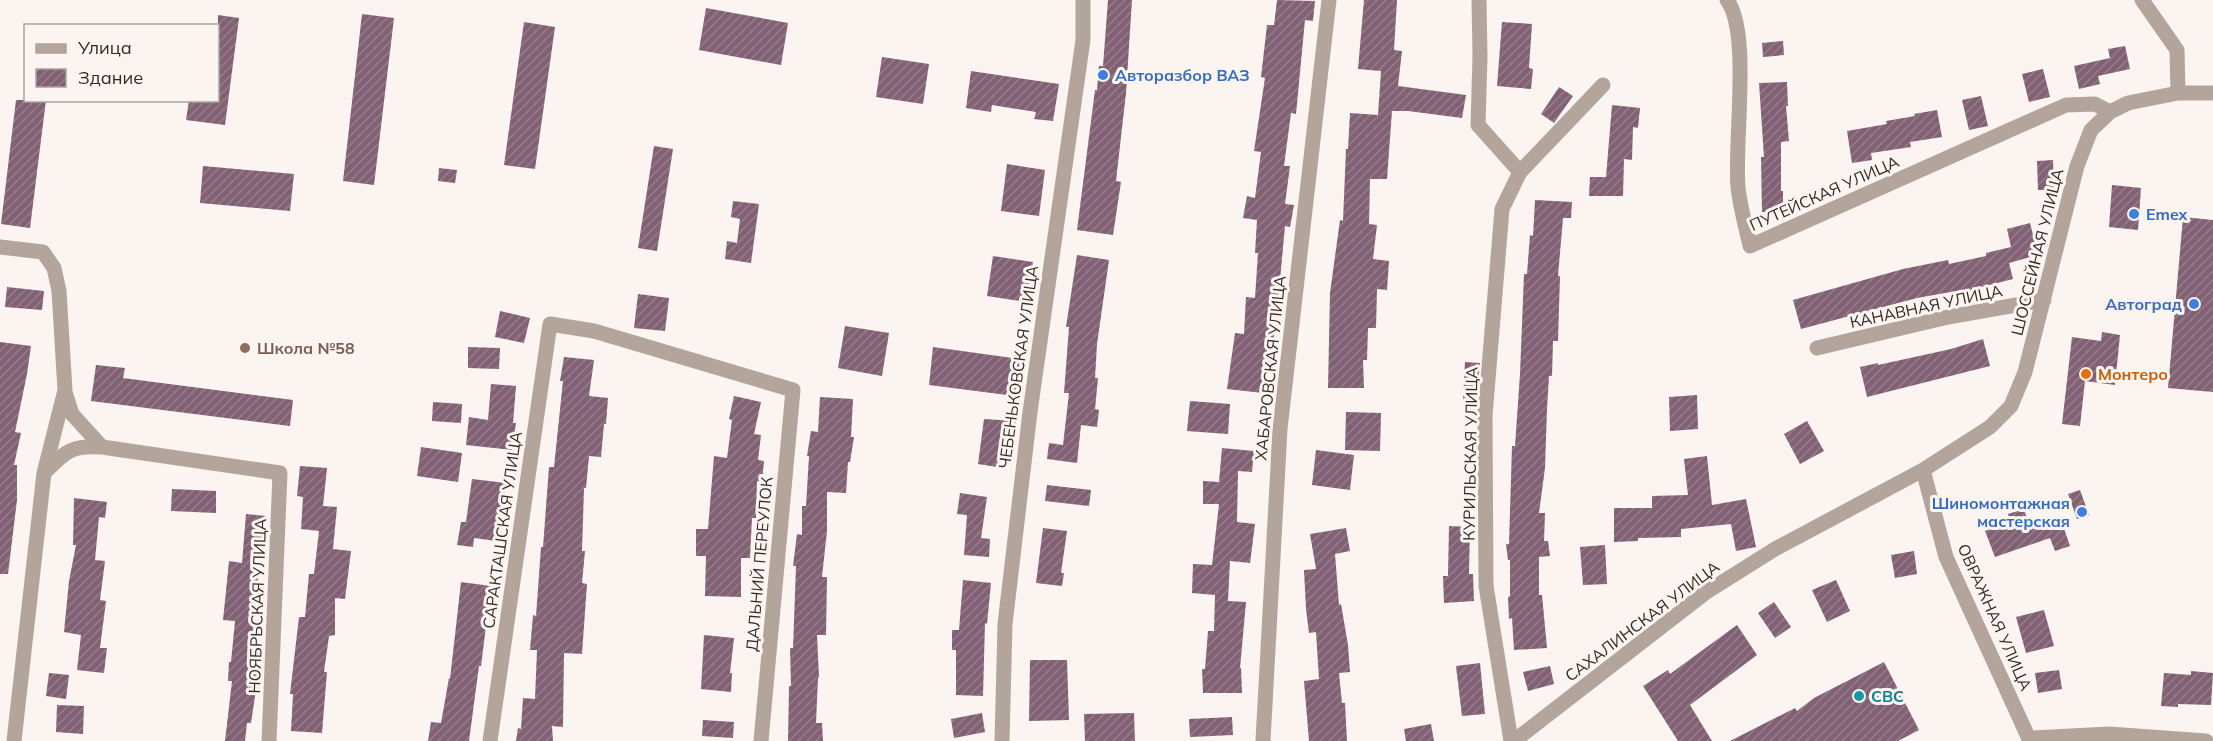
<svg xmlns="http://www.w3.org/2000/svg" width="2213" height="741" viewBox="0 0 2213 741" font-family="Mulish,sans-serif">
	<defs>
		<pattern id="building-hatch" width="6" height="6" patternUnits="userSpaceOnUse" patternTransform="scale(1.5)"><rect width="6" height="6" fill="#816173"/><path d="M-1 1l2-2M0 6l6-6M5 7l2-2" fill="none" stroke="#957d89"/></pattern>
	</defs>
	<rect width="100%" height="100%" fill="#fbf4f0"/>
	<!-- building -->
	<path fill="url(#building-hatch)" d="M1108,0H1132L1126,93L1116,181L1121,182L1113,235L1077,230L1095,90H1097L1099,66H1103Z
		M1277,0L1315,1L1313,21L1305,20L1296,114L1291,113L1284,166H1290L1285,204L1294,205L1290,227L1285,226L1276,323L1270,365H1266L1263,393L1227,389L1235,333L1244,334L1246,297L1255,298L1258,253H1255L1257,220L1243,218L1247,196L1255,198L1261,152L1254,151L1265,78L1261,77L1267,25H1274Z
		M1364,0H1397L1394,50L1402,51L1398,86L1466,95L1462,118L1408,111H1392L1387,179H1370L1369,224L1377,225L1373,259L1389,261L1387,290L1377,289L1376,328H1368L1367,360H1363L1364,388H1328L1330,293L1340,220L1343,221L1346,149H1348L1350,113L1378,115L1381,71L1358,69Z
		M706,8L788,23L781,65L699,50Z
		M362,14L394,18L374,185L343,181Z
		M218,15L239,18L225,125L186,120L189,100H218Z
		M524,22L555,27L535,169L504,165Z
		M1502,22L1532,24L1529,68L1533,69L1531,89L1497,86Z
		M1783,41L1784,55L1763,57L1762,43Z
		M2125,46L2130,69L2098,76L2100,84L2079,89L2074,66L2110,58L2108,49Z
		M882,57L929,64L923,104L876,97Z
		M2043,69L2050,97L2029,102L2022,74Z
		M971,71L1059,84L1053,121L1034,119L1036,112L992,105L991,112L966,108Z
		M1787,82L1788,106H1786L1789,141L1781,142V191H1783V212H1762L1761,157H1764L1759,83Z
		M1559,87L1573,96L1554,123L1541,114Z
		M1981,96L1988,126L1969,130L1962,100Z
		M16,100H46L30,228L1,224Z
		M1612,105L1640,108L1638,128L1633,127L1632,160L1624,159L1623,196H1589L1590,177H1606Z
		M1937,110L1942,137L1910,142L1911,147L1871,153L1872,160L1852,163L1847,131L1887,124L1886,121L1915,116L1914,114Z
		M654,146L673,149L657,251L638,248Z
		M2053,160L2054,190H2038L2037,161Z
		M1007,164L1045,170L1039,216L1001,211Z
		M203,166L294,174L290,211L200,203Z
		M439,168L457,170L455,183L438,181Z
		M2112,185L2141,188L2138,230L2109,227Z
		M1535,200L1572,202L1571,218H1563L1558,276H1560L1558,341H1553L1552,376H1549L1547,409L1545,468L1539,513H1545L1544,541H1548L1550,556L1539,557V595H1542L1547,648L1514,650L1512,618L1509,619L1508,597L1510,596V560H1508L1506,544H1509L1512,446H1515L1520,374L1524,274H1527L1530,235L1533,236Z
		M733,201L759,204L751,263L725,259L727,241L737,243L740,219L731,217Z
		M2183,217L2213,220V392L2168,388Z
		M2030,223L2038,255L2009,263L2013,279L1962,292V290L1917,298L1801,329L1793,300L1903,269L1948,260L1949,264L1986,256V253L2011,247L2007,229Z
		M1077,255L1109,260L1097,344L1095,378H1098L1095,409L1099,410L1097,427L1081,425L1077,463L1047,459L1049,443L1063,445L1069,393H1064L1069,327H1066Z
		M993,256L1033,262L1027,302L987,296Z
		M7,287L44,291L42,310L5,307Z
		M638,294L669,298L665,331L634,328Z
		M500,311L530,318L524,343L495,337Z
		M845,326L889,333L882,376L838,368Z
		M2102,332L2120,335L2115,385L2085,381L2080,426L2062,424L2072,337L2101,341Z
		M1983,339L1990,366L1867,397L1860,367L1878,363V365L1951,349Z
		M0,342L31,346L27,374L15,432L21,433L14,465H17V500L8,574H0Z
		M468,347L500,348L499,369L468,368Z
		M933,347L1020,359L1015,396L929,385Z
		M564,357L594,360L589,396L608,398L606,424H604L601,457L589,456L586,488H584L582,551H585L582,583L587,584L582,654L564,653L563,727L552,726L553,741H516L518,728L521,729L523,698L535,699L537,650H530L533,615L536,616L541,547H543L549,467H554L563,381H560Z
		M1465,362L1480,363L1476,402L1463,401Z
		M96,365L125,368L123,378L293,400L290,426L91,401Z
		M491,384L516,386L513,423H516L512,450L466,445L469,417L488,420Z
		M1697,395L1698,429L1670,431L1669,397Z
		M734,396L761,402L754,434L761,435L758,460L764,461L762,482L757,481L756,518H752L750,558H741V597L705,596L706,556H696V529H708L714,456L727,458L732,420L729,419Z
		M820,397L853,399L851,437H854L850,462H848L846,493L827,492V531L822,577H827L826,635H817L819,677L818,678L816,723H822L823,741H788L789,686H791L790,648H793L796,566H793L797,534L802,535V506H806L809,456H807L811,431L818,432Z
		M1190,401L1230,404L1228,434L1187,431Z
		M433,402L462,404L461,423L432,421Z
		M1346,412L1381,413L1380,451L1345,450Z
		M984,419L1016,421L1013,444L1001,443L997,467L978,464Z
		M1807,421L1824,451L1800,464L1784,434Z
		M421,447L462,453L458,482L417,476Z
		M1222,448L1254,451L1252,472L1238,471L1237,522L1255,524L1250,563L1230,561L1228,601L1246,602L1240,668H1241L1242,693H1203L1202,669H1205L1208,631H1214L1215,595L1192,593L1193,564L1212,565L1219,504H1203V481L1219,482Z
		M1316,450L1354,455L1350,490L1312,485Z
		M1707,456L1712,505L1746,499L1756,547L1736,551L1731,524L1681,529V537L1638,538V541L1614,542V508H1652V496L1688,495L1684,459Z
		M300,466L327,468L323,506L337,507L333,549L351,551L345,599L335,598V635L329,636L324,672H327L322,733L291,731L293,694H290L299,617H305L309,574H314L319,531L301,529L303,497L297,496Z
		M472,479L506,483L496,541L474,538L473,547L457,545L461,522H466Z
		M1047,485L1091,490L1089,506L1045,501Z
		M172,489L216,491V513L171,511Z
		M2080,490L2089,515L2077,519L2068,494Z
		M960,493L987,497L981,538L990,539L989,557L964,555L967,515L957,514Z
		M74,498L107,502L105,518L99,517L95,560L105,561L100,600L106,601L100,648H107L104,673L77,670L81,635L64,632L69,581L76,545H73Z
		M2024,509L2030,528L2060,517L2070,546L2055,551L2050,538L1995,557L1985,531L2010,521L2008,514Z
		M246,514L266,516L255,603L253,638H259L257,683L251,723H247L245,741H225L232,681H228L229,662H231L235,621L223,620L225,601L229,561L242,563Z
		M1449,526L1470,527L1469,574H1473L1474,601L1444,603L1443,576H1448Z
		M1043,528L1067,531L1061,573H1064L1062,586L1036,583Z
		M1346,528L1350,551L1335,554L1339,605L1341,604L1348,645L1350,672L1339,673L1342,703H1345L1347,741H1309L1304,681L1319,679L1316,632L1309,633L1306,609L1304,570L1316,569L1310,534Z
		M1605,545L1607,584L1583,585L1580,547Z
		M1914,551L1917,574L1895,578L1891,555Z
		M963,580L991,583L987,624L985,623L983,696L956,695V650H952V630H959Z
		M1836,580L1850,611L1827,622L1812,590Z
		M461,582L491,586L481,666H479L469,741H428L431,722L441,723L449,678L450,679Z
		M1774,602L1791,627L1775,638L1758,613Z
		M2044,610L2054,646L2026,653L2016,617Z
		M1737,625L1757,655L1690,705L1712,741H1678L1643,686L1668,670L1670,674Z
		M704,635L734,638L730,673H732L731,692L701,689Z
		M1030,660H1067L1069,720L1029,721Z
		M1884,662L1919,730L1898,741H1730L1795,708L1797,711L1814,698Z
		M1480,663L1485,714L1462,716L1456,666Z
		M1550,666L1554,684L1528,691L1523,672Z
		M2059,670L2062,689L2038,693L2035,673Z
		M2191,671L2213,673L2211,705L2178,704V707L2161,706L2164,673L2191,675Z
		M49,673L69,675L66,699L46,696Z
		M57,705L84,706L83,734L56,732Z
		M982,713L985,732L954,738L951,719Z
		M1134,713L1135,741H1085L1084,714Z
		M1232,717L1233,735L1190,737L1189,719Z
		M703,720L734,722L733,738L702,736Z
		M1431,724L1434,741H1406L1404,729Z"/>
	<g fill="none" stroke-linecap="round" stroke-linejoin="round">
		<!-- minor -->
		<path stroke="#b4a59c" stroke-width="15" d="M1479,0L1480,56L1478,125L1520,172
			M1727,0C1751,32 1734,142 1738,187C1740,207 1746,227 1750,246L2066,105L2095,104L2110,112
			M2142,0L2177,50L2178,93
			M0,247L43,252L54,268L59,291L65,390L44,473L14,741
			M1817,348L1948,317L2044,300
			M65,392L72,414L102,447L280,473L269,741
			M1923,470L1946,557L2030,741
			M44,473C66,451 71,445 102,447
			M2030,738L2109,734L2206,741
			M490,741L550,324L594,331L793,390L761,741
			M1002,741L1005,624L1030,412L1083,40V0
			M1263,741L1280,429L1329,0
			M1511,741L1486,586L1485,416L1502,209L1520,172L1603,85
			M1514,741L1705,593L1775,549L1923,470L1990,427L2011,406L2025,372L2077,166L2091,130L2110,112L2128,103L2178,93H2213"/>
	</g>
	<!-- markers -->
	<g fill="#3f7fe0" stroke="#fbf4f0" stroke-width="2">
		<circle cx="1103" cy="75" r="6"/>
		<circle cx="2134" cy="214" r="6"/>
		<circle cx="2194" cy="304" r="6"/>
		<circle cx="2082" cy="512" r="6"/>
	</g>
	<circle fill="#8d6e63" stroke="#fbf4f0" stroke-width="2" cx="245" cy="348" r="6"/>
	<circle fill="#e8710a" stroke="#fbf4f0" stroke-width="2" cx="2086" cy="374" r="6"/>
	<circle fill="#0f9aa8" stroke="#fbf4f0" stroke-width="2" cx="1859" cy="696" r="6"/>
	<g text-anchor="middle" stroke-width="6" stroke-linejoin="round" paint-order="stroke">
		<!-- shop labels -->
		<g font-size="16" font-weight="bold" fill="#366cbe" stroke="#fbf4f0" text-anchor="start">
			<text x="1115" y="81">Авторазбор ВАЗ</text>
			<text x="2146" y="220">Emex</text>
			<text x="2182" y="310" text-anchor="end">Автоград</text>
			<text x="2070" y="509" text-anchor="end">Шиномонтажная<tspan x="2070" dy="18">мастерская</tspan></text>
		</g>
		<!-- street labels -->
		<g font-size="16" fill="#362921" stroke="#fbf4f0">
			<text transform="translate(1824 193) rotate(-24)" y="6">ПУТЕЙСКАЯ УЛИЦА</text>
			<text transform="translate(2037 252) rotate(-76)" y="6">ШОССЕЙНАЯ УЛИЦА</text>
			<text transform="translate(1926 306) rotate(-12)" y="6">КАНАВНАЯ УЛИЦА</text>
			<text transform="translate(1018 367) rotate(-82)" y="6">ЧЕБЕНЬКОВСКАЯ УЛИЦА</text>
			<text transform="translate(1270 368) rotate(-84)" y="6">ХАБАРОВСКАЯ УЛИЦА</text>
			<text transform="translate(1470 454) rotate(-89)" y="6">КУРИЛЬСКАЯ УЛИЦА</text>
			<text transform="translate(502 530) rotate(-82)" y="6">САРАКТАШСКАЯ УЛИЦА</text>
			<text transform="translate(759 564) rotate(-85)" y="6">ДАЛЬНИЙ ПЕРЕУЛОК</text>
			<text transform="translate(257 606) rotate(-88)" y="6">НОЯБРЬСКАЯ УЛИЦА</text>
			<text transform="translate(1995 617) rotate(66)" y="6">ОВРАЖНАЯ УЛИЦА</text>
			<text transform="translate(1642 621) rotate(-37)" y="6">САХАЛИНСКАЯ УЛИЦА</text>
		</g>
		<!-- education labels -->
		<g font-size="16" font-weight="bold" fill="#785e54" stroke="#fbf4f0" text-anchor="start">
			<text x="257" y="354">Школа №58</text>
		</g>
		<!-- food labels -->
		<g font-size="16" font-weight="bold" fill="#c56008" stroke="#fbf4f0" text-anchor="start">
			<text x="2098" y="380">Монтеро</text>
		</g>
		<!-- culture labels -->
		<g font-size="16" font-weight="bold" fill="#0d838f" stroke="#fbf4f0" text-anchor="start">
			<text x="1871" y="702">СВС</text>
		</g>
	</g>
	<!-- legend -->
	<rect x="24" y="24" width="195" height="78" fill="#fbf4f0" stroke="#aca39d" stroke-width="1.5"/>
	<rect x="36" y="44" width="30" height="9" fill="#b4a59c" stroke="#aca39d" stroke-width="1.5"/>
	<text x="78" y="54" font-size="18" fill="#362921">Улица</text>
	<rect x="36" y="69" width="30" height="18" fill="url(#building-hatch)" stroke="#aca39d" stroke-width="1.5"/>
	<text x="78" y="84" font-size="18" fill="#362921">Здание</text>
</svg>
